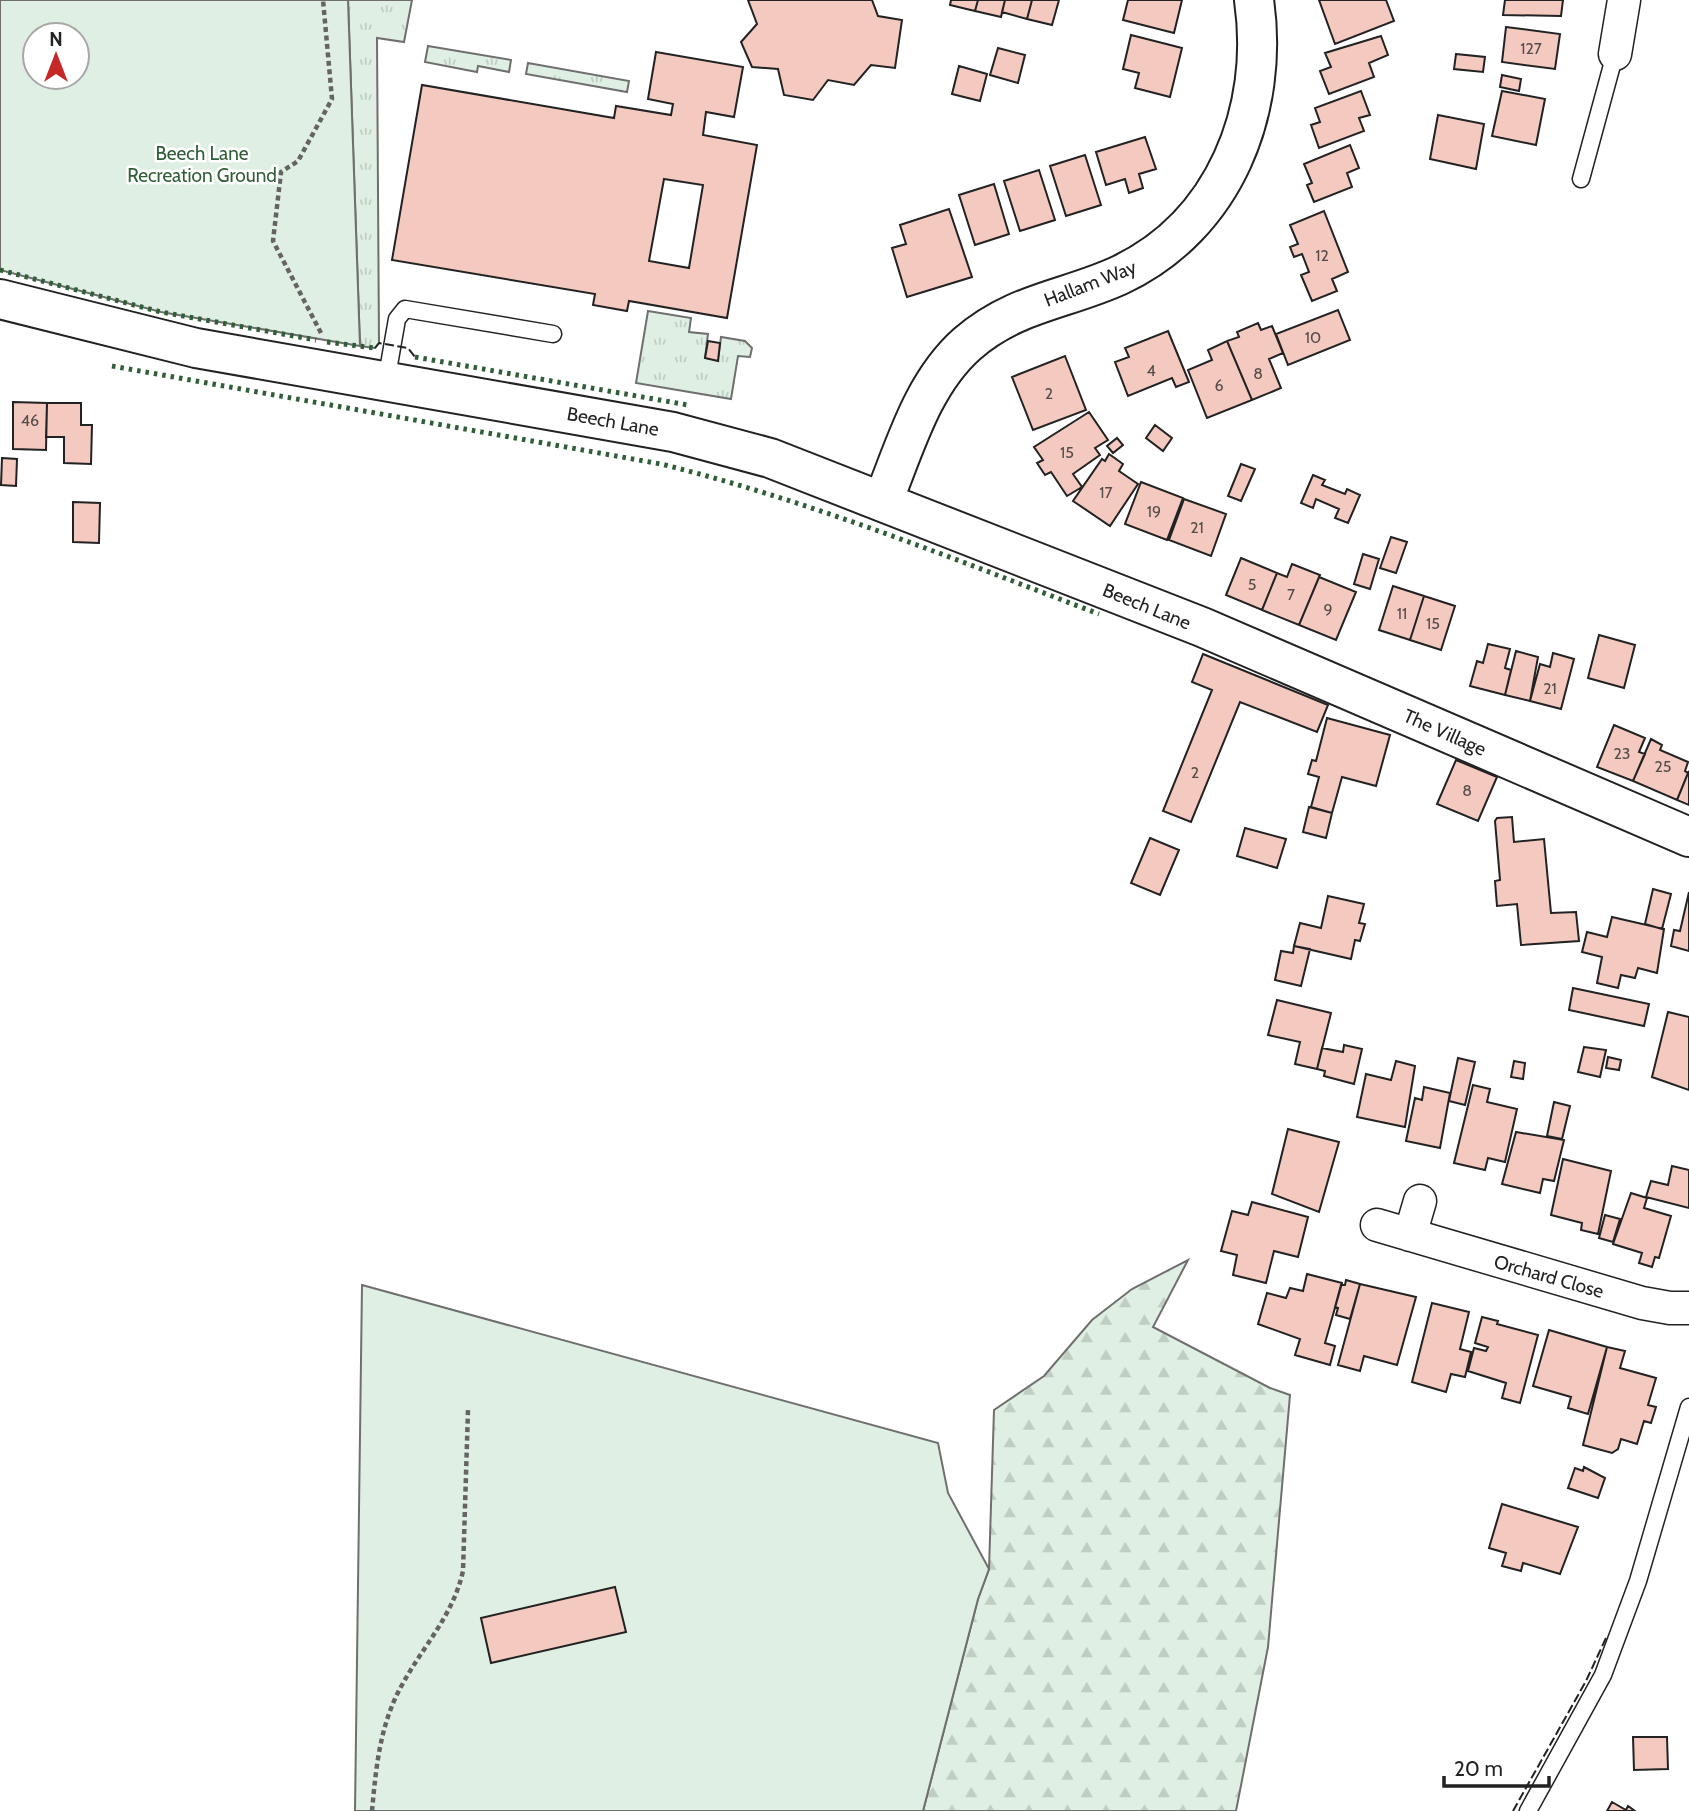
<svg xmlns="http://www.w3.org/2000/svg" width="1689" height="1811" viewBox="0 0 1689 1811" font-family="Cabin,sans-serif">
	<defs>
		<pattern id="grass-tufts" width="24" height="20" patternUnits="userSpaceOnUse" patternTransform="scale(1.75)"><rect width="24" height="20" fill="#e0efe3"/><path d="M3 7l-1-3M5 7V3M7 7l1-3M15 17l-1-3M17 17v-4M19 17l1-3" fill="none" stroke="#c0cdc2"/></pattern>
		<pattern id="forest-firs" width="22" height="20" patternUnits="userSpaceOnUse" patternTransform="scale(1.75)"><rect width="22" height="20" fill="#e0efe3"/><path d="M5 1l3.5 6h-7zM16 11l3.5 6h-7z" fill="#c0cdc2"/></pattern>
	</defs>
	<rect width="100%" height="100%" fill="#fff"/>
	<!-- grass -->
	<path fill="url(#grass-tufts)" stroke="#6f6f6f" stroke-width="2" d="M348,0H412L404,42L377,38L379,343L375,348L360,346Z
		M428,46L511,60L509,72L478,66L477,72L425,62Z
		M528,63L629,81L627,92L526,74Z
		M648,311L691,318L689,332L708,334L705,358L718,360L721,337L745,341L752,348L750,357L738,356L731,399L636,383Z"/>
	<!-- forest -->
	<path fill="url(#forest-firs)" stroke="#6f6f6f" stroke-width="2" d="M1188,1260L1153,1327L1270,1388L1290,1395L1268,1647L1236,1811H923L978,1599L989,1569L994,1410L1044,1376L1092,1320L1132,1289Z"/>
	<!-- green -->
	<path fill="#e0efe3" stroke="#6f6f6f" stroke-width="2" fill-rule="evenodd" d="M0,0H348L360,346L161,312L0,270ZM35,35H77V77H35Z
		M362,1285L938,1443L948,1493L989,1569L978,1599L923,1811H355Z"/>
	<!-- building -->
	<path fill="#f3c9c0" stroke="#222" stroke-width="2" fill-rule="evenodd" d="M748,0H872L878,16L902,20L895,68L871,65L854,85L828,80L813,100L784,95L778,69L752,67L741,42L757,24Z
		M951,0H978L975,11L950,5Z
		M978,0H1005L1001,17L975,11Z
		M1005,0H1032L1027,19L1002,12Z
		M1032,0H1059L1052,25L1027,19Z
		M1128,0H1182L1174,33L1123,20Z
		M1319,0H1386L1394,21L1335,44Z
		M1505,0H1563L1561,16L1503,15Z
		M1506,27L1560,34L1555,69L1502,62Z
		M1131,35L1182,48L1170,97L1135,88L1139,73L1123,69Z
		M1381,36L1388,55L1369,63L1374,77L1329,94L1320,71L1331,67L1325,53Z
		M998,48L1025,55L1018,83L990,75Z
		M656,52L743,67L734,117L706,112L703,135L757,145L727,318L629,301L627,311L593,305L595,294L392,260L422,85L614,118L616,106L671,115L673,104L648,99ZM664,179L703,185L689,268L649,261Z
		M1456,54L1485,57L1483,72L1454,69Z
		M959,66L987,74L980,101L952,94Z
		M1502,75L1521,79L1519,91L1500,87Z
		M1361,91L1370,115L1359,118L1364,131L1319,148L1311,125L1320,122L1315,108Z
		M1502,91L1545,99L1536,145L1492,136Z
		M1438,115L1484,124L1476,169L1430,159Z
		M1145,137L1156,169L1139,174L1143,188L1129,193L1125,179L1106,185L1096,152Z
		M1350,145L1359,168L1347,173L1352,187L1314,202L1307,185L1312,183L1304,164Z
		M1085,155L1101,205L1066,216L1050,166Z
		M1039,170L1055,220L1020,231L1004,181Z
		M994,184L1009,234L975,245L959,195Z
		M949,209L972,277L907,297L892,248L906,244L900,225Z
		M1324,211L1348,272L1332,279L1337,291L1312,301L1301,275L1309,272L1302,254L1294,257L1290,247L1298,244L1290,225Z
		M1338,310L1350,340L1288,365L1276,334Z
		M1258,323L1261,330L1272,326L1283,353L1269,359L1281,388L1252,400L1227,341L1239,337L1237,332Z
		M1168,331L1189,382L1176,387L1172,378L1128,396L1115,362L1129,357L1125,348Z
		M708,341L720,343L718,361L705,358Z
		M1227,341L1252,400L1207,418L1188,370L1212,360L1208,350Z
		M1065,356L1086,410L1033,430L1012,377Z
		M13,402L47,403L46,450L13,449Z
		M47,403H81V425H92L91,464L64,463V437H46Z
		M1089,412L1108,440L1095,448L1100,455L1073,474L1082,487L1067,496L1051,472L1045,475L1037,463L1043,460L1034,447Z
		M1155,425L1172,438L1163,451L1146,438Z
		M1117,438L1123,445L1113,453L1107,446Z
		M1109,454L1123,464L1119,471L1138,484L1110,526L1073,501L1102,459L1105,461Z
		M2,458L17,459L16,486L1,485Z
		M1241,464L1255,469L1241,501L1228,496Z
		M1313,475L1325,480L1322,485L1345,494L1347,489L1360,495L1348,523L1335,518L1339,509L1316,499L1313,508L1301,503Z
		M1141,482L1183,498L1167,540L1125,524Z
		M1184,499L1226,514L1211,556L1169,540Z
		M73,502L100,503L99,543L73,542Z
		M1391,537L1407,542L1396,573L1380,568Z
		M1363,554L1379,559L1370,589L1354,584Z
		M1241,558L1277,573L1262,610L1226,595Z
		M1292,564L1320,575L1299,625L1262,610L1277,573L1287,577Z
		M1319,577L1356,592L1336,640L1299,625Z
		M1393,586L1424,596L1410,640L1379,630Z
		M1424,596L1455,606L1441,650L1410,640Z
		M1599,635L1635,645L1624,688L1588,678Z
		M1488,644L1510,649L1505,668L1511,670L1505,695L1470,686L1477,661L1483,663Z
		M1516,651L1538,657L1530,701L1505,695Z
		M1553,653L1574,659L1561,709L1530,701L1540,664L1550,667Z
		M1203,654L1328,705L1317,732L1240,702L1191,822L1163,811L1212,690L1192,682Z
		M1327,718L1390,735L1376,786L1342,777L1332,813L1311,807L1319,777L1308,774L1312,760L1316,761Z
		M1614,725L1645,738L1639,752L1645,754L1633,781L1597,767Z
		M1651,739L1662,745L1660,750L1688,762L1685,771L1688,773L1677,800L1633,781Z
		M1456,760L1497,777L1478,821L1437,804Z
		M1689,771V805L1677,800Z
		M1309,807L1332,813L1326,838L1303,832Z
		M1512,817L1514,842L1544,839L1551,913L1576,912L1579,941L1521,945L1517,904L1497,906L1495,881L1500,880L1495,821L1497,818Z
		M1245,828L1286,839L1277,868L1237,856Z
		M1150,838L1179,850L1160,895L1131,883Z
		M1653,889L1671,894L1662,929L1645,924Z
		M1689,892V951L1671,946L1674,930L1680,931Z
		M1328,896L1364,904L1359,923L1365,924L1360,941L1355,940L1351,959L1294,946L1300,923L1321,928Z
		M1612,917L1664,929L1657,973L1638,968L1635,978L1621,975L1618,988L1597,983L1602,957L1582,952L1587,932L1607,937Z
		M1294,946L1310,949L1301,986L1275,980L1281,951L1293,953Z
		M1573,988L1649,1004L1644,1026L1569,1010Z
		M1277,1000L1331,1013L1317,1069L1295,1064L1300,1042L1268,1035Z
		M1668,1012L1689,1017V1090L1652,1077Z
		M1344,1045L1362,1049L1354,1084L1324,1076L1325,1071L1317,1069L1322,1048L1343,1052Z
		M1584,1047L1606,1050L1600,1077L1578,1072Z
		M1608,1057L1621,1060L1619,1070L1606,1068Z
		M1458,1058L1475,1062L1465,1105L1449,1101Z
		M1396,1061L1415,1066L1405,1127L1357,1117L1366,1074L1391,1080Z
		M1514,1061L1525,1063L1523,1079L1511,1077Z
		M1473,1085L1490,1089L1487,1102L1517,1109L1505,1162L1488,1158L1485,1170L1454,1163Z
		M1424,1087L1450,1093L1440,1148L1406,1141L1415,1098L1422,1100Z
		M1554,1102L1570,1106L1562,1139L1547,1136Z
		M1288,1129L1339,1142L1319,1212L1272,1194Z
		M1516,1132L1564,1140L1554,1181L1543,1179L1540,1193L1502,1184Z
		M1563,1159L1611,1171L1598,1234L1581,1230L1582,1223L1551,1215Z
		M1672,1166L1689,1170V1208L1646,1197L1651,1181L1668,1185Z
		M1631,1193L1647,1198L1644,1208L1671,1216L1659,1258L1655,1257L1652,1267L1639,1263L1642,1253L1613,1244Z
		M1252,1202L1308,1217L1298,1257L1274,1251L1266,1283L1233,1275L1237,1255L1221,1251L1232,1211L1248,1215Z
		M1605,1215L1620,1219L1613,1242L1599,1238Z
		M1307,1274L1342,1283L1325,1343L1335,1346L1330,1365L1295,1355L1300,1339L1258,1324L1267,1293L1286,1298L1290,1288L1303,1291Z
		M1346,1280L1360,1284L1350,1319L1336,1315L1338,1308L1335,1307L1341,1285H1345Z
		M1360,1284L1416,1297L1397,1365L1364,1356L1360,1371L1338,1365Z
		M1432,1303L1469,1312L1460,1349L1471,1352L1465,1377L1451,1374L1446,1392L1412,1382Z
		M1482,1317L1498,1321L1497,1324L1538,1335L1520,1403L1502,1398L1506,1383L1468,1371L1474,1348L1486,1351L1488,1347L1475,1343Z
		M1549,1330L1607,1347L1588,1414L1568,1408L1571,1397L1533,1386Z
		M1607,1347L1625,1351L1620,1368L1656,1378L1648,1405L1656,1407L1651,1423L1644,1421L1637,1444L1621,1439L1618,1449L1612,1453L1583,1445Z
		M1584,1467L1605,1478L1598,1498L1568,1488L1575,1468L1583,1471Z
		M1502,1504L1578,1527L1560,1574L1523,1563L1521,1571L1502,1566L1506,1553L1489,1548Z
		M615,1587L626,1632L491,1663L481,1618Z
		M1633,1737H1667L1668,1769L1634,1770Z
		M1612,1802L1626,1810L1628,1806L1635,1811H1607Z"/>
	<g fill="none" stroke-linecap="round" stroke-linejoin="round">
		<!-- service casing -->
		<g stroke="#222" stroke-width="19">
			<path id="service" d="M1581,179L1615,54
				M386,382L397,319L405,309L553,334
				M1528,1811L1603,1675L1638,1581L1689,1407"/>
		</g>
		<!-- minor casing -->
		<g stroke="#222" stroke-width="35">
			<path id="minor" d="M1615,54L1624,0
				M1377,1225L1642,1303L1670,1308H1689
				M1410,1235L1420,1201"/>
		</g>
		<!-- tertiary casing -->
		<g stroke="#222" stroke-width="42">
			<path id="tertiary" d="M0,299L196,348L673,432L770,458L1202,627L1689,837
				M883,501C905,447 922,384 967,344C1015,302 1066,300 1120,275C1225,225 1270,110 1254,0"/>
		</g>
		<!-- path -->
		<path stroke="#646464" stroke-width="4.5" stroke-dasharray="5 3.5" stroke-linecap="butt" d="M321,333L273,241L281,172L298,161L332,99L323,0
			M372,1811C376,1767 380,1724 402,1685C423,1646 453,1616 463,1571L468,1410"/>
		<!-- service -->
		<use href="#service" stroke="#fff" stroke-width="16"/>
		<!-- minor -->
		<use href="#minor" stroke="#fff" stroke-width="32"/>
		<!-- tertiary -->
		<use href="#tertiary" stroke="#fff" stroke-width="38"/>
		<!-- hedge -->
		<path stroke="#2f5e38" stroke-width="5" stroke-dasharray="3.5 5" stroke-linecap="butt" d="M0,270L161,312L316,340
			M327,342L375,348
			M415,357L688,405
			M112,366L661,464C811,501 954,559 1099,614"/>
		<!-- fence -->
		<path stroke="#222" stroke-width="2" stroke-dasharray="9 3.5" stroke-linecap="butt" d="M375,348L379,343L408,348L415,357
			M1513,1811L1586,1681L1606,1638"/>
	</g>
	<g text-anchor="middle" stroke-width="5" stroke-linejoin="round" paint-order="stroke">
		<!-- number labels -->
		<g font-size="16" fill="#564c4a">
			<text x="1531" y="54">127</text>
			<text x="1322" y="261">12</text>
			<text x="1313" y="343">10</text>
			<text x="1151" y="376">4</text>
			<text x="1258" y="379">8</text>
			<text x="1219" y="391">6</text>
			<text x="1049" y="399">2</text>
			<text x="30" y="426">46</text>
			<text x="1067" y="458">15</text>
			<text x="1106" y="498">17</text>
			<text x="1154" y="517">19</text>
			<text x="1197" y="533">21</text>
			<text x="1252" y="590">5</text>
			<text x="1291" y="600">7</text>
			<text x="1328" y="615">9</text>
			<text x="1402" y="619">11</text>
			<text x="1433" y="629">15</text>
			<text x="1550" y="694">21</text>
			<text x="1622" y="759">23</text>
			<text x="1663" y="772">25</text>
			<text x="1195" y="778">2</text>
			<text x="1467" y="796">8</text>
		</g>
		<!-- park labels -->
		<g font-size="19" fill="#2f5e38" stroke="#fff">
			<text x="202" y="160">Beech Lane<tspan x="202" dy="22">Recreation Ground</tspan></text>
		</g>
		<!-- street labels -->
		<g font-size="19" fill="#222" stroke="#fff">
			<text transform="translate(1090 283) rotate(-21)" y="7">Hallam Way</text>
			<text transform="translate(613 421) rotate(10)" y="7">Beech Lane</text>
			<text transform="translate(1147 606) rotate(22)" y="7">Beech Lane</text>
			<text transform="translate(1445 732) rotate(24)" y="7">The Village</text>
			<text transform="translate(1549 1276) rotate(16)" y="7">Orchard Close</text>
		</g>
	</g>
	<!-- north arrow -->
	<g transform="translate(56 56)"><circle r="33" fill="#ffffff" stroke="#a7a7a7" stroke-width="2"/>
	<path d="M0-5L12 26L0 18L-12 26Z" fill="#c62828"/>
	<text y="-10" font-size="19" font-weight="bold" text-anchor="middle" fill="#222222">N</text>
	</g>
	<!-- scale -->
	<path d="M1444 1776v10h105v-10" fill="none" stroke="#222222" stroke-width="3.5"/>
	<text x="1454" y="1776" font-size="21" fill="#222222" stroke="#ffffff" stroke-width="5" paint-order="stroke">20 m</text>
</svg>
